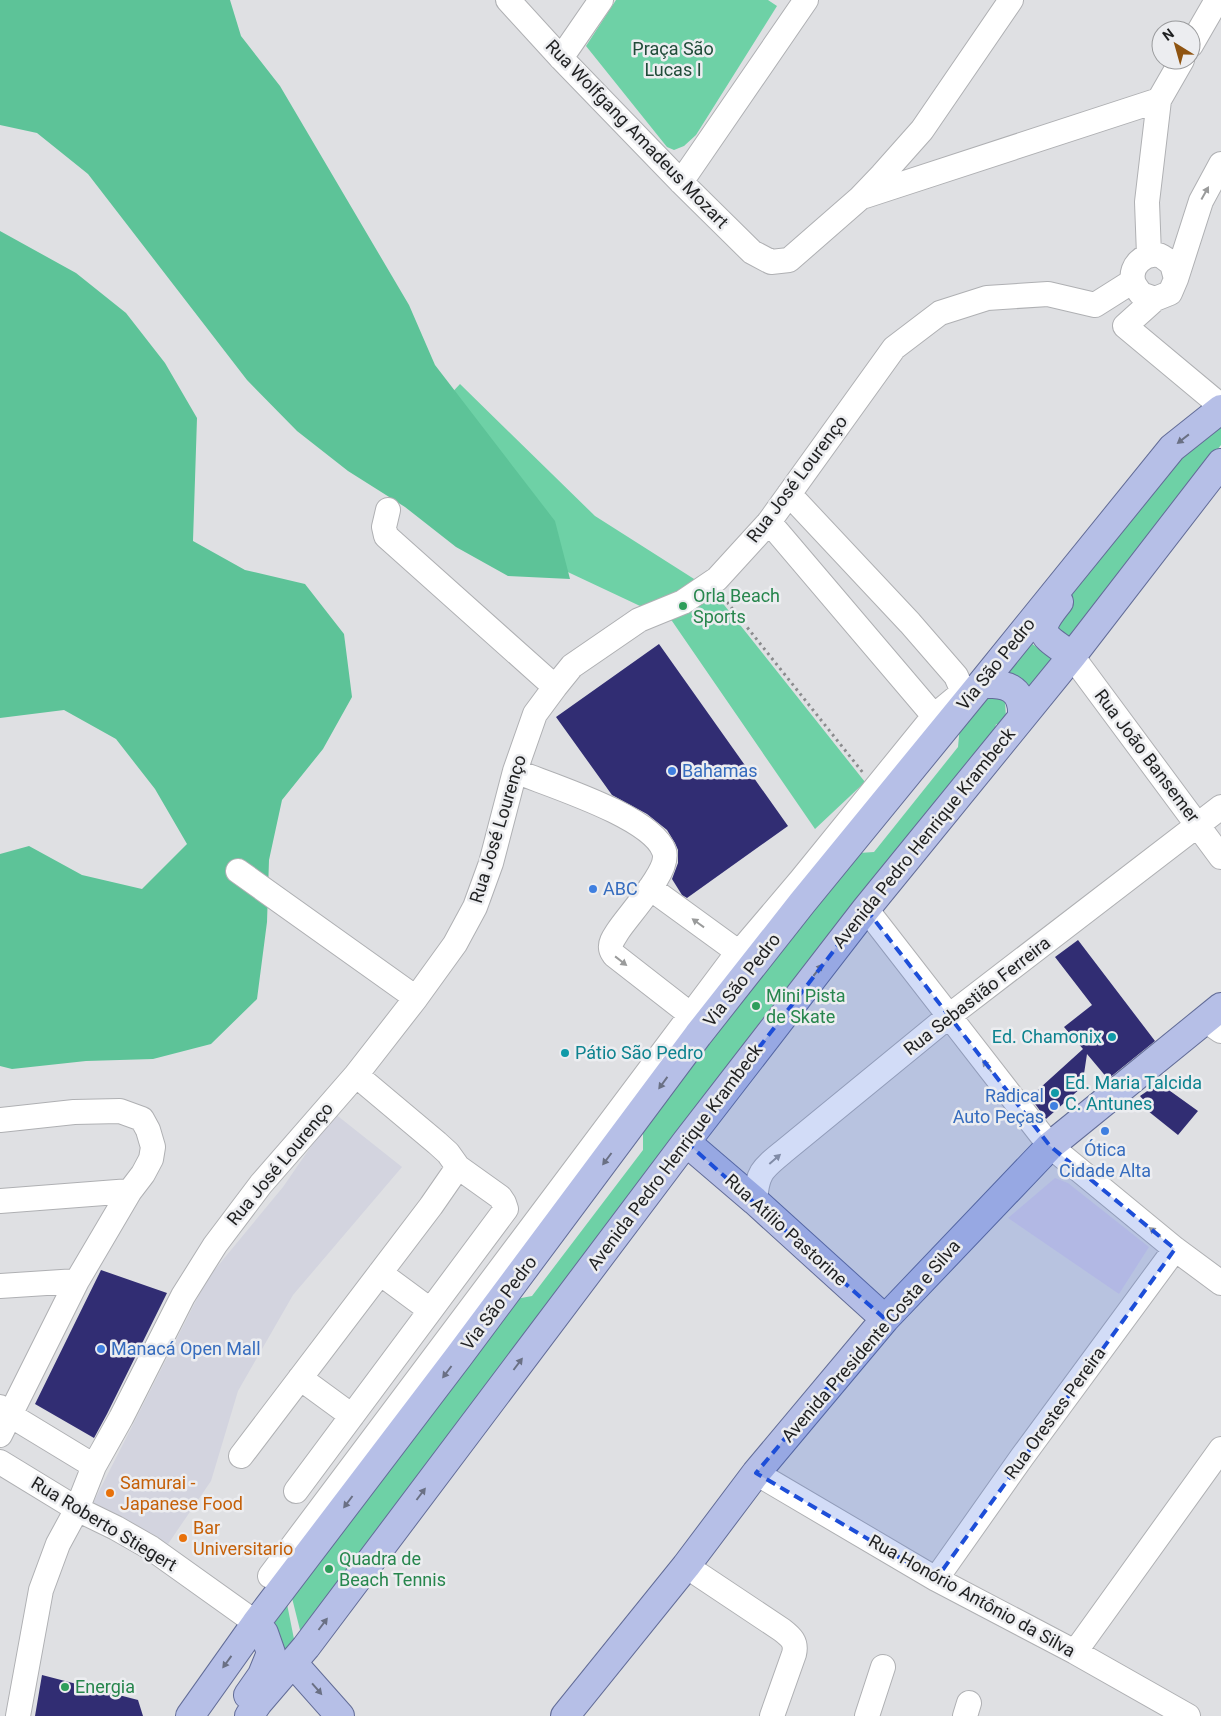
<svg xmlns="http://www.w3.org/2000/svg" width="1221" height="1716" viewBox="0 0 1221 1716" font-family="Roboto,sans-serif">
	<rect width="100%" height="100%" fill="#dfe0e3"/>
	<!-- built -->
	<path fill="#d3d4df" d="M334,1113L402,1167L293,1295L238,1391L211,1481L168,1544L92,1505L207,1279L283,1187Z"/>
	<!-- education -->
	<path fill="#d8d3e8" d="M1055,1178L1068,1183L1149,1247L1119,1294L1008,1218Z"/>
	<!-- green -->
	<path fill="#6ed1a6" d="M616,0H768L777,6L696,135L684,146L674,150L667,147L586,46Z
		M460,384L595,516L713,591L865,782L815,829L672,621L555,566L419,428Z
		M1221,421V445L1072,632L1073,633L1065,639L1051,618L1158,487L1159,477Z
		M1027,640L1054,660L1030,691L1003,670Z
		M988,693L1005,701L1006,718L1000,726L996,724L995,729L769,1010L301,1634L292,1598L516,1299L532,1296L643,1150V1130L744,996L859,853L874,852L958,747L960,725Z
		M287,1604L295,1644L277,1658L270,1627Z"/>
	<!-- forest -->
	<path fill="#5dc398" d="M0,0H230L241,36L280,86L409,305L435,365L555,521L570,579L508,576L456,547L405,507L348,471L297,431L247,380L88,174L37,133L0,125Z
		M0,231L76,273L126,313L165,363L197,418L193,541L245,570L305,584L344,634L352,697L323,749L282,800L269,860L267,922L257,999L211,1044L153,1059L86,1061L12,1069L0,1066V854L29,846L82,875L142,889L187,844L155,789L116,739L64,710L0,718Z"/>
	<!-- building -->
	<path fill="#312d73" d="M659,644L788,826L687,898L682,895L672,879L678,863V850L675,843L667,830L647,814L612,795L556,717Z
		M1078,940L1155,1041L1108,1079L1087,1054L1082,1087L1046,1119L1030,1097L1083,1049L1064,1027L1092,1005L1055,957Z
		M1159,1083L1198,1111L1178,1135L1143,1107L1146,1103L1140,1096Z
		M101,1270L167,1293L107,1414L94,1438L35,1404Z
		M42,1675L138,1700L143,1716H35Z"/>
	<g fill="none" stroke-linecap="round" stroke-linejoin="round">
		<!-- minor casing -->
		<g stroke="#afb0b3" stroke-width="26">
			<path id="minor" d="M508,0L561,58L681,182L752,252L771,262L789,260L860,198L882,175L922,130L1011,0
				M1191,45L1217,0
				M561,58L601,0
				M681,182L806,0
				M865,196L1159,100L1182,60
				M1149,255L1147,202L1159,100
				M1176,279L1172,264C1168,261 1163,256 1158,255C1144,253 1130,266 1133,280C1133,284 1138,290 1141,294L1155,299L1170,293L1176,279L1201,201L1221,164
				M1155,299L1125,326L1221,406
				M789,494L910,623L956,676L963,692
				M388,510L384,527L386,536L555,687
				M769,522L934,716
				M1072,656L1221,857
				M515,771C549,785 651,816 664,851C671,870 629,914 618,931C615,936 610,942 611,948C611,951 613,953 614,955L691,1015L697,1030
				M238,871L416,998
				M650,888L738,952
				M801,896L800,881L934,716L963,692L970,688
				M866,909L1050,1146L1175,1249L1221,1283
				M1205,1020L1221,1031
				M0,1120L74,1112L120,1111L142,1119L148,1130L153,1147L151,1159L143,1174L130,1191L77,1281L0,1435
				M0,1201L130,1191
				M755,1201C757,1173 762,1169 783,1152L949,1016L1221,807
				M380,1273L430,1310
				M0,1286L77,1281
				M300,1378L352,1416
				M0,1407L10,1415L94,1466
				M241,1456L431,1206L458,1167L448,1153L437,1143L356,1075
				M0,1462L77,1509L116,1528L151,1548L256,1623
				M756,1473L936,1579L1075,1652L1188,1716
				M296,1491L506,1209L504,1203L500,1197L458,1167
				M686,1566L782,1630C791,1637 797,1642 794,1654L772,1716
				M270,1576L738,952L744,947L800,881
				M936,1579L1022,1457L1175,1249
				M1075,1652L1221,1449
				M18,1716L41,1590L58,1544L77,1509L94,1466L121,1418L183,1296L215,1245L261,1184L356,1075L416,998L455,944L475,907L491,863L515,771L535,714L555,687L572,666L639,620L683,602L717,579L769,522L894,348L940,313L987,298L1048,294L1095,305L1133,281
				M867,1716L883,1667
				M965,1716L969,1703"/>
		</g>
		<!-- major casing -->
		<g stroke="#626c97" stroke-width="30">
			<path id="major" d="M1059,602C1033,634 1042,634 1072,656
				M981,684C1005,683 1023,687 1022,715
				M686,1142L755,1201L885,1319
				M293,1663L340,1716
				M248,1695L262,1675L271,1653L264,1633L256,1623
				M190,1716L256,1623L459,1356L698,1035L802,903L981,684L1172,448L1221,409
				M249,1716L258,1703L306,1647L686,1142L866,909L1072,656L1221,463
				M565,1716L686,1566L756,1473L885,1319L1050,1146L1221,1007"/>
		</g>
		<!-- path -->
		<path stroke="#8b8c8e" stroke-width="3" stroke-dasharray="2.5 4" stroke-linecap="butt" d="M723,597L864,774"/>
		<!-- minor -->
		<use href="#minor" stroke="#fff" stroke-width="24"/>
		<!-- major -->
		<use href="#major" stroke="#b6bfe7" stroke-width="28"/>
	</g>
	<!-- one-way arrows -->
	<defs><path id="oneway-solid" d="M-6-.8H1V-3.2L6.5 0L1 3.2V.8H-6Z" transform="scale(1.25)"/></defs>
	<g fill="#9a9b9b">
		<use href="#oneway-solid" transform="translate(1205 193) rotate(-61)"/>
		<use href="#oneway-solid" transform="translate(698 923) rotate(-144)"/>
		<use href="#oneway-solid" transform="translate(621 961) rotate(38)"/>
		<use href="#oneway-solid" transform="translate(987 1066) rotate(-128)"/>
		<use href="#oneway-solid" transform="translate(775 1159) rotate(-41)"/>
		<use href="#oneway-solid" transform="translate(1155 1232) rotate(-141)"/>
	</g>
	<g fill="#6a7084">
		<use href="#oneway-solid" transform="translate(1183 439) rotate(142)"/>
		<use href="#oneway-solid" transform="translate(818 970) rotate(-52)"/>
		<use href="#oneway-solid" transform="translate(663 1083) rotate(126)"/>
		<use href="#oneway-solid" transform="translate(607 1159) rotate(127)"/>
		<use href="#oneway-solid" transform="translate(518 1364) rotate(-53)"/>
		<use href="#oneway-solid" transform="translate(447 1372) rotate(127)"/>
		<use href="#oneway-solid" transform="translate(421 1494) rotate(-53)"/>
		<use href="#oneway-solid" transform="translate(348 1502) rotate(127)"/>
		<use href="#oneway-solid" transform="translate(323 1624) rotate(-53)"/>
		<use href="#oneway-solid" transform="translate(227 1662) rotate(126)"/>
		<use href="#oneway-solid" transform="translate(317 1689) rotate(49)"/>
	</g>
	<!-- marked area -->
	<path fill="#1d4ed8" fill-opacity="0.2" stroke="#1d4ed8" stroke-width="4" stroke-dasharray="10 6" stroke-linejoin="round" d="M866,909L1050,1146L1175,1249L936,1579L756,1473L885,1319L686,1142Z"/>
	<!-- markers -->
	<g fill="#2e9e5b" stroke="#ecedf0" stroke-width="2">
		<circle cx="683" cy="606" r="5"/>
		<circle cx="756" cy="1006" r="5"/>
		<circle cx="329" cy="1569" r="5"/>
		<circle cx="65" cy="1687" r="5"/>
	</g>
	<g fill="#3f7fe0" stroke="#ecedf0" stroke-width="2">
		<circle cx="672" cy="771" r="5"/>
		<circle cx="593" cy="889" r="5"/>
		<circle cx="1054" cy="1106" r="5"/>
		<circle cx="1105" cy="1131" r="5"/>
		<circle cx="101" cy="1349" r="5"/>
	</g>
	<g fill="#0f9aa8" stroke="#ecedf0" stroke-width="2">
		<circle cx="1112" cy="1037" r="5"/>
		<circle cx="565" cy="1053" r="5"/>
		<circle cx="1055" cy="1093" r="5"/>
	</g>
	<g fill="#e8710a" stroke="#ecedf0" stroke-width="2">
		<circle cx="110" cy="1493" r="5"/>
		<circle cx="183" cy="1538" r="5"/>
	</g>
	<g text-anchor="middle" stroke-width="5" stroke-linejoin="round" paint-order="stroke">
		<!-- park labels -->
		<g font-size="18" fill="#204c39" stroke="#ecedf0">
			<text x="673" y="55">Praça São<tspan x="673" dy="21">Lucas I</tspan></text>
		</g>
		<!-- street labels -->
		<g font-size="18" fill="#1f2021" stroke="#ecedf0">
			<text transform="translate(637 134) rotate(46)" y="6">Rua Wolfgang Amadeus Mozart</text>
			<text transform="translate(797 479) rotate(-53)" y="6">Rua José Lourenço</text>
			<text transform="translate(996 664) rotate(-51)" y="6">Via São Pedro</text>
			<text transform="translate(1147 756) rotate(53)" y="6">Rua João Bansemer</text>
			<text transform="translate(498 829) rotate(-73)" y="6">Rua José Lourenço</text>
			<text transform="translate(924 838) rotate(-51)" y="6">Avenida Pedro Henrique Krambeck</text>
			<text transform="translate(742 980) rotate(-52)" y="6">Via São Pedro</text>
			<text transform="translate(977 996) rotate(-38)" y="6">Rua Sebastião Ferreira</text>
			<text transform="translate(675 1157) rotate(-53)" y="6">Avenida Pedro Henrique Krambeck</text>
			<text transform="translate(280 1164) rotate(-50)" y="6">Rua José Lourenço</text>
			<text transform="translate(786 1230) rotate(42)" y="6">Rua Atílio Pastorine</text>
			<text transform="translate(499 1303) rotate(-53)" y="6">Via São Pedro</text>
			<text transform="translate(871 1341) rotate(-49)" y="6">Avenida Presidente Costa e Silva</text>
			<text transform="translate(1055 1413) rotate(-54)" y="6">Rua Orestes Pereira</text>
			<text transform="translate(104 1524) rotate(31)" y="6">Rua Roberto Stiegert</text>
			<text transform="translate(972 1596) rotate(29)" y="6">Rua Honório Antônio da Silva</text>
		</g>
		<!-- leisure labels -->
		<g font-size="18" fill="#27864d" stroke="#ecedf0" text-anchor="start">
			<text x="693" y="602">Orla Beach<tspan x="693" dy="21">Sports</tspan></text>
			<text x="766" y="1002">Mini Pista<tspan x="766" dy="21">de Skate</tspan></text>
			<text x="339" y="1565">Quadra de<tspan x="339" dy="21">Beach Tennis</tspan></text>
			<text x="75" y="1693">Energia</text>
		</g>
		<!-- shop labels -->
		<g font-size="18" fill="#366cbe" stroke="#ecedf0" text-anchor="start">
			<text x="682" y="777">Bahamas</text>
			<text x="603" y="895">ABC</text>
			<text x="1044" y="1102" text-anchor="end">Radical<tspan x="1044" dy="21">Auto Peças</tspan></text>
			<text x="1105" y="1156" text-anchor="middle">Ótica<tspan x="1105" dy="21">Cidade Alta</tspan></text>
			<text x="111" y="1355">Manacá Open Mall</text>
		</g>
		<!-- culture labels -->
		<g font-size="18" fill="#0d838f" stroke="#ecedf0" text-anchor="start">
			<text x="1102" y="1043" text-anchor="end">Ed. Chamonix</text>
			<text x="575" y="1059">Pátio São Pedro</text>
			<text x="1065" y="1089">Ed. Maria Talcida<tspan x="1065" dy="21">C. Antunes</tspan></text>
		</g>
		<!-- food labels -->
		<g font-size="18" fill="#c56008" stroke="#ecedf0" text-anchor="start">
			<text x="120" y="1489">Samurai -<tspan x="120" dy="21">Japanese Food</tspan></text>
			<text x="193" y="1534">Bar<tspan x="193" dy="21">Universitario</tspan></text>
		</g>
	</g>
	<!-- north arrow -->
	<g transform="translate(1176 45) rotate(323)"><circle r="24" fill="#ecedf0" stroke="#9a9b9d"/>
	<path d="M0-4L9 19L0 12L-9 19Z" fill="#8f5411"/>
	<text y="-8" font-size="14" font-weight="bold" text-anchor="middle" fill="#1f2021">N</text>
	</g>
</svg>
